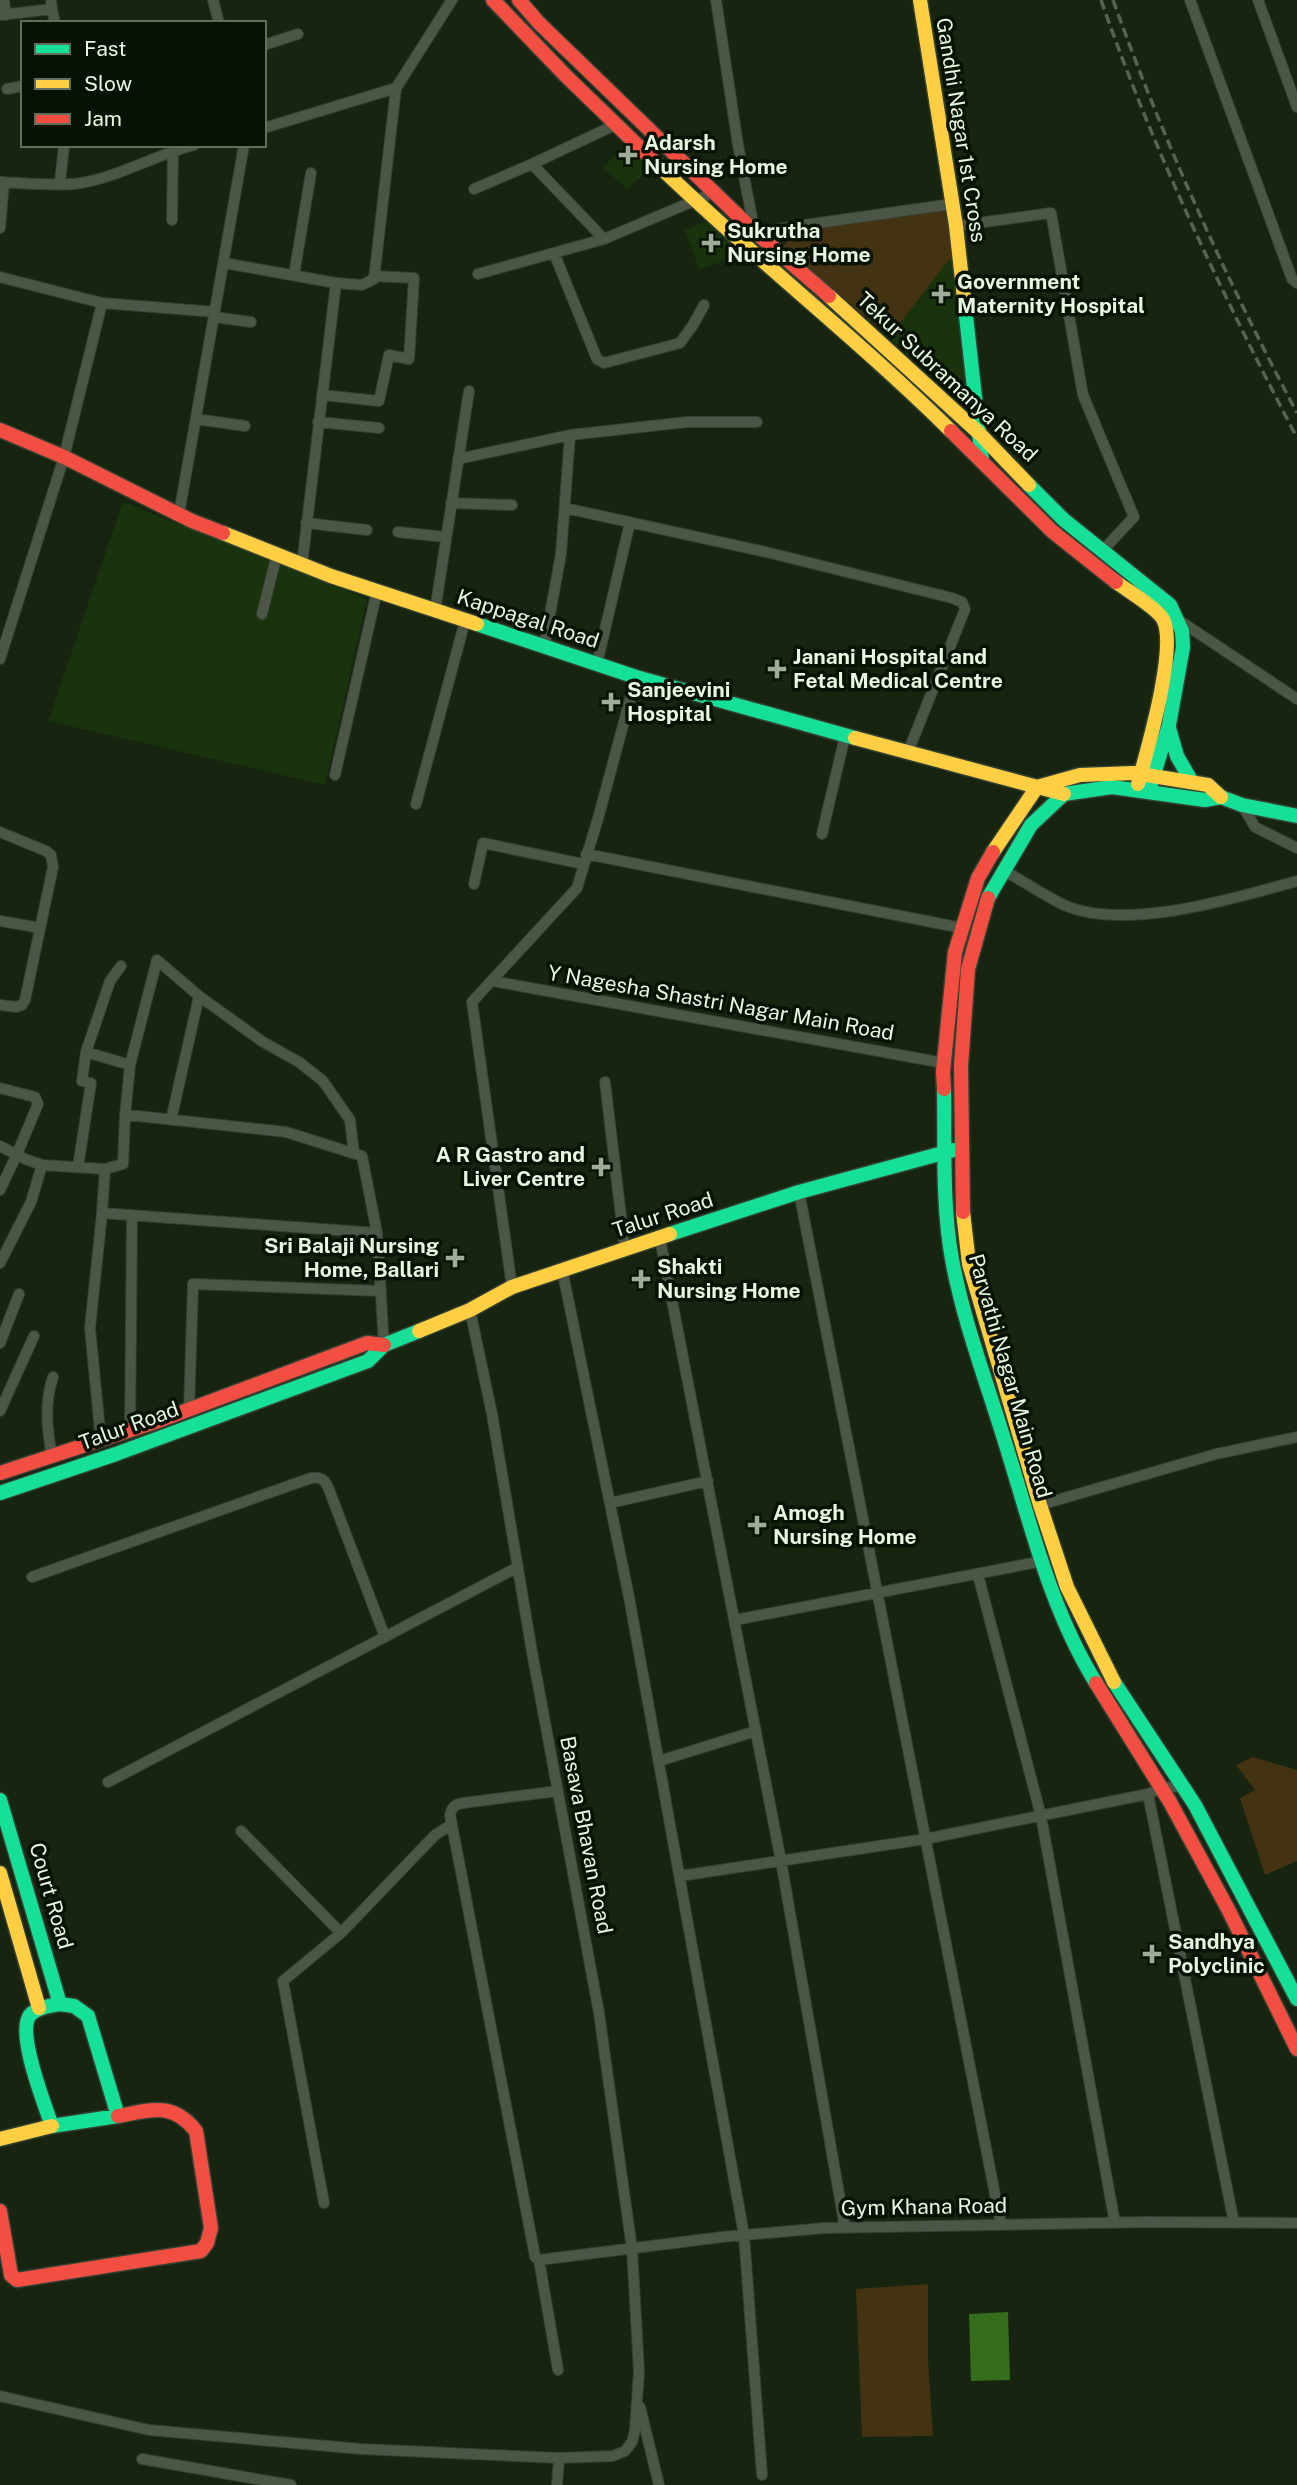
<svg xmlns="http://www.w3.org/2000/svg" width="1297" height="2485" viewBox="0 0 1297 2485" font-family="'Public Sans',sans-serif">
	<rect width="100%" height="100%" fill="#162410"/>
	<!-- built -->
	<path fill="#19340d" d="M629,143L652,167L627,189L603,167Z
		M711,220L743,255L699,269L685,230Z
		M956,251L972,413L889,337Z
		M123,502L367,599L325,785L48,721Z"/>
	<!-- green -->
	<path fill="#433313" d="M950,207L956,251L889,337L783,247L793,232Z
		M1253,1757L1297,1770V1861L1265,1875L1240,1798L1255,1790L1236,1765Z
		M928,2284V2358L933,2436L862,2437L856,2289Z"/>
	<!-- water -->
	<path fill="#366d1c" d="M1008,2312L1010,2380L971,2381L969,2314Z"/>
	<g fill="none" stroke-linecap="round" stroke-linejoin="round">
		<!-- street casing -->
		<g stroke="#344031" stroke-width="12">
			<path id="street" d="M4,0L6,15
				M213,0L219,23
				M716,0L738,145L754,228
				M1190,0L1292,279L1297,283
				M1258,0L1297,107
				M52,9L55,23
				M0,15L52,9L51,0
				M264,45L298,34
				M7,89L23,86
				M264,128L396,88L452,0
				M532,164L604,239
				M0,182C24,183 58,187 81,183C121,176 155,155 194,145
				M60,183L64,145
				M474,189L532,164L617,124
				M172,220L173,150
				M956,226L1051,213L1083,395L1134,517L1103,550
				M0,228L4,182
				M755,232L952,204
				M554,253L597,359L604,363L680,343L693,325L704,305
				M224,263L336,283
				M478,274L604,239L715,192
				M294,275L311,173
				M0,277L102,303L215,312
				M214,317L251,322
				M322,395L379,401L389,355L409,359L414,278L374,276
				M196,419L245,426
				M318,422L379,428
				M458,459L570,435
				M451,503L512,505
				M565,508L766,552L952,598L962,602L965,609L908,752
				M179,514L244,145
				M306,523L367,530
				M398,532L446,537
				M302,564L336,283L362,285L374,279L396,88
				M435,611L469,391
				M262,614L277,554
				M1180,621L1297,699
				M544,647L561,554L570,435L687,422H757
				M0,659L64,457L102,303
				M597,664L630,522
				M335,775L377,591
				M416,804L465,621
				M1242,805L1255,827L1297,848
				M0,832L46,851L51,855L53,867L25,1000L22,1005L16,1007L0,1005
				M822,834L845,736
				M586,854L962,928
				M1003,870C1023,881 1043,895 1064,905C1125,932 1235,898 1297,881
				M474,884L483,843L583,864
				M0,921L40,928
				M492,981L944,1063
				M86,1052L110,981L121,966
				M130,1065L157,960L199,996L263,1042L299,1062L323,1081L350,1120L354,1153
				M605,1082L625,1250
				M0,1088L35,1097L38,1104L17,1154L0,1190
				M171,1120L199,996
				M0,1146L25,1159L42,1165L105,1169
				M78,1167L91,1083L82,1081L86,1052L130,1065L125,1116
				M799,1192L1001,2225
				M102,1213L105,1169L123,1164L125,1116H138L286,1132L362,1156L377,1233
				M660,1239L781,1861L845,2228
				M0,1263L31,1202L42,1165
				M562,1269L629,1597L744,2235L762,2475
				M512,1287L472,1002L577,888L599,815L636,677
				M470,1310L492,1414L532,1652L599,2013L632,2249L639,2371L635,2430L632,2442L625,2451L613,2456L559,2458L557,2485
				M0,1343L19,1294
				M189,1410L193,1284L381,1291
				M0,1411L34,1336
				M130,1431L132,1215
				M101,1441L90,1328L102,1213L377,1233L384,1345
				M52,1457C47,1429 44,1404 53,1377
				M610,1503L708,1481
				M1040,1505L1216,1454L1297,1437
				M978,1575L1041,1816L1115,2223
				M32,1577L311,1478C321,1477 324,1479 328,1487L385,1637
				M735,1620L1043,1561
				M659,1761L756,1731
				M108,1782L518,1567
				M558,1791L463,1803C455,1804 452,1807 450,1815L534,2251L535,2257L539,2260L722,2237L825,2228L1147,2222L1297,2223
				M1148,1794L1234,2223
				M241,1831L341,1933
				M680,1876L925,1839L1148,1794L1162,1788L1183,1786
				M324,2203L283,1981L341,1933L435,1835L452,1824
				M539,2260L558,2370
				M0,2396L149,2430L361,2449L559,2458
				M640,2407L659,2485
				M142,2459L291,2485"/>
		</g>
		<!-- fast casing -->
		<g stroke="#344031" stroke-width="17">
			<path id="fast" d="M965,307L982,460
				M1029,485L1064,520L1170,605L1182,631L1183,647L1169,725L1151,784
				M477,624L636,677L855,738
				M1169,728L1177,756L1192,782
				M988,898L1031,825L1064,794L1112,787L1205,800L1221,797L1242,805L1297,816
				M944,1089C945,1144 942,1205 952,1259C963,1320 986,1380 1004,1439C1030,1521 1050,1609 1096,1683
				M670,1234L799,1192L954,1150
				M0,1493L116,1454L368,1361L384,1345L419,1331
				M1114,1682L1195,1805L1297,1999
				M0,1800L60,2004L74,2006L88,2016L118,2116L52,2126C45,2105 16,2033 30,2015C37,2007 50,2006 60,2004"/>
		</g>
		<!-- slow casing -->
		<g stroke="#344031" stroke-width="17">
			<path id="slow" d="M920,0L956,226L965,307
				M660,167C754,258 858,339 951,431
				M829,296L980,434L1029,485
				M223,533L331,576L477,624
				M1116,582C1128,591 1157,608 1163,619C1178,647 1147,751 1138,784
				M855,738L1064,794
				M993,852L1037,787L1080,775L1134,773L1208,785L1221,797
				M963,1212L969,1264L1040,1505L1067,1587L1114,1682
				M419,1331L470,1310L512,1287L670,1234
				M0,1873L39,2008
				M0,2139L52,2126"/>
		</g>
		<!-- jam casing -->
		<g stroke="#344031" stroke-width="17">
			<path id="jam" d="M493,0L566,76L660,167
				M519,0L539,23L755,232L829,296
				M0,430L64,457L192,521L223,533
				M951,431L1053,532L1116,582
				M944,1089L943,1072L955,952L978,878L993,852
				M963,1212L961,1066L968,969L988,898
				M0,1473L161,1420L367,1343L384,1345
				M1096,1683L1170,1802L1228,1909L1297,2049
				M0,2211L11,2275L17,2280L201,2251L207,2243L211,2228L196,2131C172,2101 151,2110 118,2116"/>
		</g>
		<!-- street -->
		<use href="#street" stroke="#4c5647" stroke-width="10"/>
		<!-- fast -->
		<use href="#fast" stroke="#16e098" stroke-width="14"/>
		<!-- slow -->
		<use href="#slow" stroke="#ffcf43" stroke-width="14"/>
		<!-- jam -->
		<use href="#jam" stroke="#f24e42" stroke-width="14"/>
		<!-- rail -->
		<path stroke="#576254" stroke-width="3.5" stroke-dasharray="10 5" stroke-linecap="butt" d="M1101,0C1154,152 1223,296 1297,438
			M1113,0C1164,142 1226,279 1297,413"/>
	</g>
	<!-- markers -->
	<g fill="#9ead98" stroke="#071204" stroke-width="2.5">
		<path d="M624.5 144.5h7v7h7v7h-7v7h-7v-7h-7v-7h7z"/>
		<path d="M707.5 232.5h7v7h7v7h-7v7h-7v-7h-7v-7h7z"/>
		<path d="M937.5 283.5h7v7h7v7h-7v7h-7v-7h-7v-7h7z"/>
		<path d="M773.5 658.5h7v7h7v7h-7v7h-7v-7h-7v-7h7z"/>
		<path d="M607.5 691.5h7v7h7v7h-7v7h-7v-7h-7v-7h7z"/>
		<path d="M597.5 1156.5h7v7h7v7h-7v7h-7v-7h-7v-7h7z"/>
		<path d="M451.5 1247.5h7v7h7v7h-7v7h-7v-7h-7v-7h7z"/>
		<path d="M637.5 1268.5h7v7h7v7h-7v7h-7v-7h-7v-7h7z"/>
		<path d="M753.5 1514.5h7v7h7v7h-7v7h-7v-7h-7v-7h7z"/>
		<path d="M1148.5 1943.5h7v7h7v7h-7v7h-7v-7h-7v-7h7z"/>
	</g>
	<g text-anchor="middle" stroke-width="7" stroke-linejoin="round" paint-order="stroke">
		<!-- street labels -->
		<g font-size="21" fill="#e7f7e1" stroke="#071204">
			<text transform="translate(961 130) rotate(81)" y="7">Gandhi Nagar 1st Cross</text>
			<text transform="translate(947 377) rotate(43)" y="7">Tekur Subramanya Road</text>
			<text transform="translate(528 619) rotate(18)" y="7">Kappagal Road</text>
			<text transform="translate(721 1003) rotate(10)" y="7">Y Nagesha Shastri Nagar Main Road</text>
			<text transform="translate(663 1215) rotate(-18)" y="7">Talur Road</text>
			<text transform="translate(1010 1376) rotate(74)" y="7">Parvathi Nagar Main Road</text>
			<text transform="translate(129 1426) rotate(-20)" y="7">Talur Road</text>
			<text transform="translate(586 1835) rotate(79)" y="7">Basava Bhavan Road</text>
			<text transform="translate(51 1896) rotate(74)" y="7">Court Road</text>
			<text transform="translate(924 2207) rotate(-1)" y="7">Gym Khana Road</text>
		</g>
		<!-- poi labels -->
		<g font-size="21" font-weight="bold" fill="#e7f7e1" stroke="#071204" text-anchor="start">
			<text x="644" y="150">Adarsh<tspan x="644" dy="24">Nursing Home</tspan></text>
			<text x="727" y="238">Sukrutha<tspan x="727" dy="24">Nursing Home</tspan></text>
			<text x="957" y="289">Government<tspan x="957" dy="24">Maternity Hospital</tspan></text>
			<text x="793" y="664">Janani Hospital and<tspan x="793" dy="24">Fetal Medical Centre</tspan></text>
			<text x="627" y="697">Sanjeevini<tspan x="627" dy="24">Hospital</tspan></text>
			<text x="585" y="1162" text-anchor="end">A R Gastro and<tspan x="585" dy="24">Liver Centre</tspan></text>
			<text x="439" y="1253" text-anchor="end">Sri Balaji Nursing<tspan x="439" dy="24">Home, Ballari</tspan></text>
			<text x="657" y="1274">Shakti<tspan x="657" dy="24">Nursing Home</tspan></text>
			<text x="773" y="1520">Amogh<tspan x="773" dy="24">Nursing Home</tspan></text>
			<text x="1168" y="1949">Sandhya<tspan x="1168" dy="24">Polyclinic</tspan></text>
		</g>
	</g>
	<!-- legend -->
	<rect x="21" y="21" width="245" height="126" fill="#071204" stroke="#616e5c" stroke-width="2"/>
	<rect x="35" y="44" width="35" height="10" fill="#16e098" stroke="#616e5c" stroke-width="2"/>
	<text x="84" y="56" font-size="21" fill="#e7f7e1">Fast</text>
	<rect x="35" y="79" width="35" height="10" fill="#ffcf43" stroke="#616e5c" stroke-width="2"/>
	<text x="84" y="91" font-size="21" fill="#e7f7e1">Slow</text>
	<rect x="35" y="114" width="35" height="10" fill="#f24e42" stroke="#616e5c" stroke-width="2"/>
	<text x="84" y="126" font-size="21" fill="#e7f7e1">Jam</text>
</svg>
